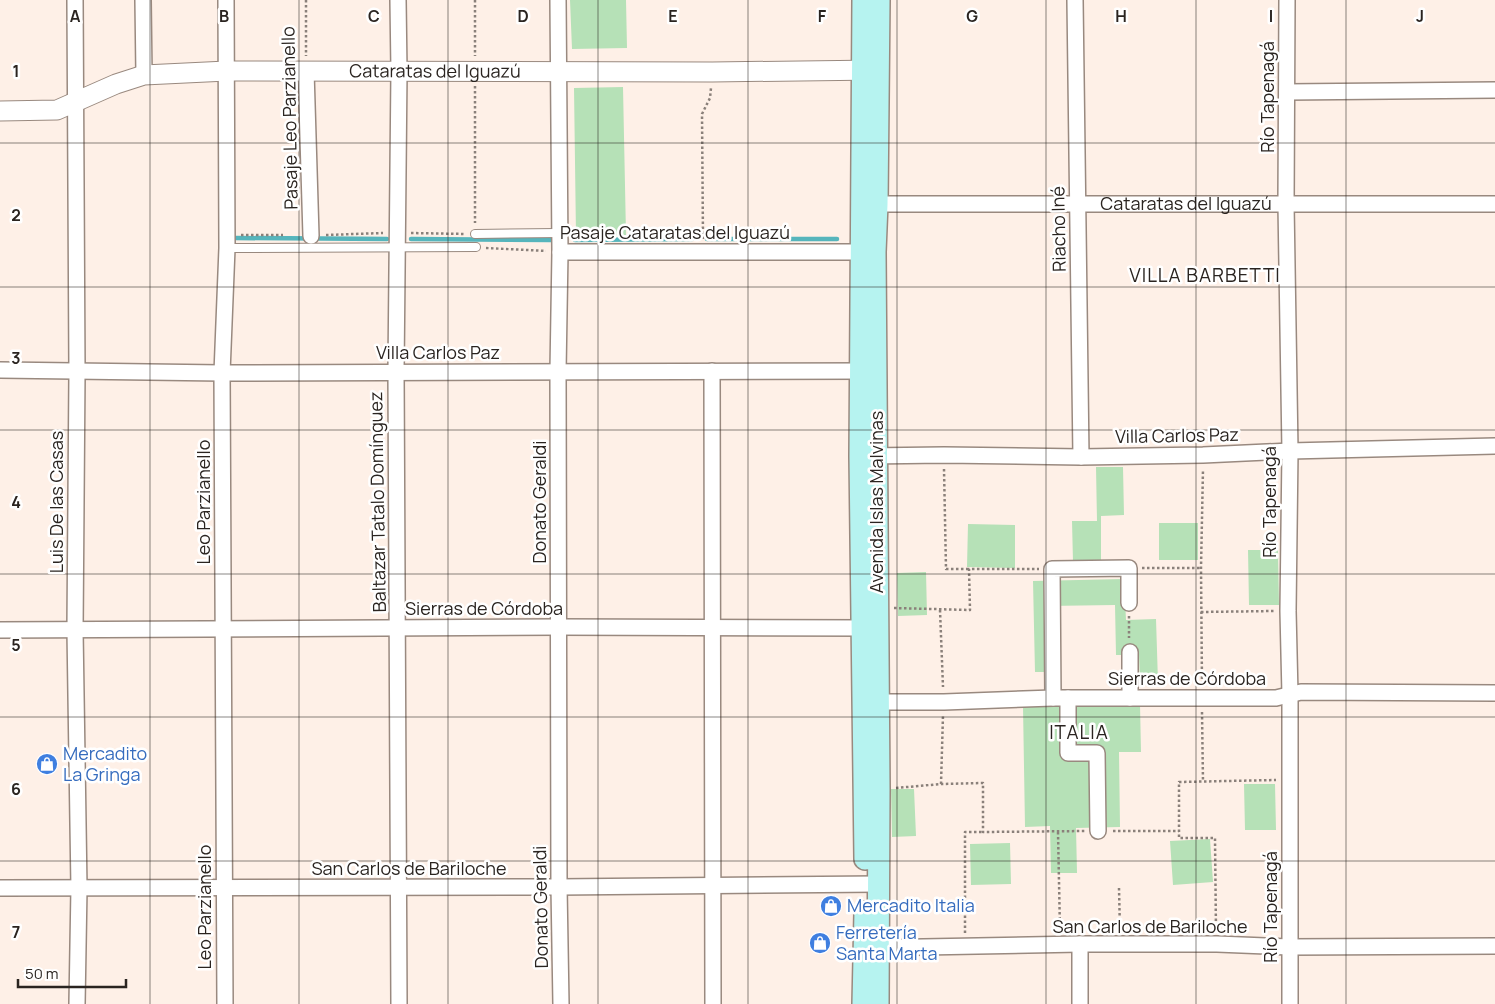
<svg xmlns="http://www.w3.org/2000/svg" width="1495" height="1004" viewBox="0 0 1495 1004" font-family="Manrope,sans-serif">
	<rect width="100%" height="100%" fill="#fef0e7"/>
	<!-- green -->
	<path fill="#b6e1b7" d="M570,0H626L627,48L572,49Z
		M623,87L626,235L576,236L574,88Z
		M1096,467H1123L1124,515L1101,516V562H1073L1072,521H1097Z
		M1159,523H1198V560H1159Z
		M968,524L1015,525V568L967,567Z
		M1248,550H1278L1279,605H1249Z
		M926,572L927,615L898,616L897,573Z
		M1124,579L1126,620L1156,619L1158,682H1140L1139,655H1116L1115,605L1047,606L1048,672H1035L1033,581Z
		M1140,704L1141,752H1119L1120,827L1076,828L1077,873H1051L1050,826L1025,827L1023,706Z
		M1244,784H1275L1276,830H1245Z
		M891,789H914L916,836L892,837Z
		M1210,839L1213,882L1173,885L1170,841Z
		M1010,843L1011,884L971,885L970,844Z"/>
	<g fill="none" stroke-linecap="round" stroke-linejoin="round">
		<!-- stream -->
		<path stroke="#56b5bc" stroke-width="4.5" d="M236,238L387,239
			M411,239L551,240
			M707,239H837
			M575,240L692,239"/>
		<!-- service casing -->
		<g stroke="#99897f" stroke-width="10">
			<path id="service" d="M475,234L559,233
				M227,248L476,247"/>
		</g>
		<!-- minor casing -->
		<g stroke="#99897f" stroke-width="18">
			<g id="minor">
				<path d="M75,0L77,372L75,630L79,888L77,1004"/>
				<path d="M143,0L144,75"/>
				<path d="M398,0L399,71L396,371L399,1004"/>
				<path d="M558,0L560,252L558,371L559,887L561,1004"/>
				<path d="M1075,0L1081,457"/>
				<path d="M1287,0L1286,204L1290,451L1288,611L1290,695V1004"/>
				<path d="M306,71L311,236"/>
				<path d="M1287,92L1495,90"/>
				<path id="s1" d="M877,204H1495"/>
				<path d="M560,252H871"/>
				<path d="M0,370L222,373L868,371"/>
				<path d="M712,371L713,1004"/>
				<path d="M867,456L944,455L1081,457L1203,455L1290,451L1495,446"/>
				<path d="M0,630L559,627L871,628"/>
				<path d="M1130,652V698"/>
				<path d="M1053,698L1052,569L1129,568V603"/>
				<path d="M1068,698V753H1097L1098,831"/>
				<path d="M878,702H944L1053,698H1276L1301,692L1495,693"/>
				<path d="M0,888L559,887L879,884"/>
				<path d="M869,948L1080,944H1217L1290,947L1495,946"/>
				<path d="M225,1004L222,373L227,248L226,0"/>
				<path d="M1080,1004V944"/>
			</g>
		</g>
		<!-- tertiary casing -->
		<g stroke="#99897f" stroke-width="21">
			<g id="tertiary">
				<path id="s2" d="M0,111L57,110L116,84L144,75L227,71L712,72L877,70"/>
			</g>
		</g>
		<!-- secondary casing -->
		<g stroke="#99897f" stroke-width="24">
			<path id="secondary" d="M863,0L860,456L865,859
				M863,1004L865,912
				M878,1004L879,789L875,252L877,204L879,0"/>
		</g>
		<!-- path -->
		<path stroke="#8a807a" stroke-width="2.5" stroke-dasharray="2.5 2.5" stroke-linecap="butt" d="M306,0V56
			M475,0V56
			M475,86V223
			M411,233L466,234
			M241,235H283
			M326,235L383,233
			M703,239L702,114L710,98L711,88
			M486,248L546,251
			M944,469L946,569H969
			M1142,568H1201
			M894,608L970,610L969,569H1039
			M940,610L943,687
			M1201,612L1274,611
			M1129,616V638
			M1202,684L1201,568L1203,469
			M1202,712L1203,782
			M941,784L943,715
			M896,788L941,784L983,783V832L1085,831
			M1113,831H1179
			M1058,832L1060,931
			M1119,888L1120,931
			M1216,931L1215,838H1179V782L1276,780
			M965,933V832H983"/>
		<!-- service -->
		<use href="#service" stroke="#fff" stroke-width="8"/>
		<!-- minor -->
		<use href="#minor" stroke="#fff" stroke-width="15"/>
		<!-- tertiary -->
		<use href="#tertiary" stroke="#fff" stroke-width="19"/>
		<!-- secondary -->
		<use href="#secondary" stroke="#b6f3f0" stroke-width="21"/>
	</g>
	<!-- grid -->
	<path fill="none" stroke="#2a2420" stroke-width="1" stroke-opacity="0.55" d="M150,0V1004M299,0V1004M448,0V1004M598,0V1004M748,0V1004M897,0V1004M1046,0V1004M1196,0V1004M1346,0V1004M0,143H1495M0,287H1495M0,430H1495M0,574H1495M0,717H1495M0,861H1495"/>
	<!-- icons -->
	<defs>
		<g id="shop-disc" transform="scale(1.125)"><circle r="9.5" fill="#3f7fe0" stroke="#fff"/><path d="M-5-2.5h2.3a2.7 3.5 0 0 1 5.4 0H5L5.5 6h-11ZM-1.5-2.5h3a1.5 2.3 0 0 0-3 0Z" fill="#fff"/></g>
	</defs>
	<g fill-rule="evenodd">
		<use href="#shop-disc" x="47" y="764"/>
		<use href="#shop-disc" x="831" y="906"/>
		<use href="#shop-disc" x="820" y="943"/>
	</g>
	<g text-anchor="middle" stroke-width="5" stroke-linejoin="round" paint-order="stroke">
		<!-- street labels -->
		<g font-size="18" fill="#2a2420" stroke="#fff">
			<text dy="6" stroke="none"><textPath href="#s2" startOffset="442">Cataratas del Iguazú</textPath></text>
			<text transform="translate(1268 97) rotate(-90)" y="6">Río Tapenagá</text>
			<text transform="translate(290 118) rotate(-91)" y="6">Pasaje Leo Parzianello</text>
			<text dy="6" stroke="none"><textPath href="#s1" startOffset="309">Cataratas del Iguazú</textPath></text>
			<text transform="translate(1059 229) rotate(-91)" y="6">Riacho Iné</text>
			<text x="675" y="239">Pasaje Cataratas del Iguazú</text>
			<text x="438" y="359">Villa Carlos Paz</text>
			<text transform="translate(1177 436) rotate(-1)" y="6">Villa Carlos Paz</text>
			<text transform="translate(57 502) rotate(-90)" y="6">Luis De las Casas</text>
			<text transform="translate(204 502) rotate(-90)" y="6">Leo Parzianello</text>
			<text transform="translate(378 502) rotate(-91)" y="6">Baltazar Tatalo Domínguez</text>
			<text transform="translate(540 502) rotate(-90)" y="6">Donato Geraldi</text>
			<text transform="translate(877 502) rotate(-90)" y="6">Avenida Islas Malvinas</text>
			<text transform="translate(1270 502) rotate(-90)" y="6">Río Tapenagá</text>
			<text x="484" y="615">Sierras de Córdoba</text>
			<text x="1187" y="685">Sierras de Córdoba</text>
			<text x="409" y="875">San Carlos de Bariloche</text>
			<text transform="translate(205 907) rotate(-90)" y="6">Leo Parzianello</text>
			<text transform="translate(541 907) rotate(-91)" y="6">Donato Geraldi</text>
			<text transform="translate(1271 907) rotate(-90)" y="6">Río Tapenagá</text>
			<text x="1150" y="933">San Carlos de Bariloche</text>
		</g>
		<!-- shop labels -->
		<g font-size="18" fill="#366cbe" stroke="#fff" text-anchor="start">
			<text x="63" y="760">Mercadito<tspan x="63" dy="21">La Gringa</tspan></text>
			<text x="847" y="912">Mercadito Italia</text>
			<text x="836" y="939">Ferretería<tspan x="836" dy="21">Santa Marta</tspan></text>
		</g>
		<!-- neighbourhood labels -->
		<g font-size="19" letter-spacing="1" fill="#2a2420" stroke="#fff">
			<text x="1205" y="282">VILLA BARBETTI</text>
			<text x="1079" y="739">ITALIA</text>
		</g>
	</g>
	<g font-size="16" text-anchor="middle" font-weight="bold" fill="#2a2420" stroke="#fff" stroke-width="5" stroke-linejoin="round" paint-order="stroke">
		<text x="75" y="22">A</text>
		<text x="224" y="22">B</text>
		<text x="374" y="22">C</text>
		<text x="523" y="22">D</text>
		<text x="673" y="22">E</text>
		<text x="822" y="22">F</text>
		<text x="972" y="22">G</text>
		<text x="1121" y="22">H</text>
		<text x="1271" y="22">I</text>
		<text x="1420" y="22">J</text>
		<text x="16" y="77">1</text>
		<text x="16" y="221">2</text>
		<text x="16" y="364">3</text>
		<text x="16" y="508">4</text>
		<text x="16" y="651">5</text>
		<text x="16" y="795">6</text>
		<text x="16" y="938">7</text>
	</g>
	<!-- scale -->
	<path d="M18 979v8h108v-8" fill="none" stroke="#2a2420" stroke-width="2.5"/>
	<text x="25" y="979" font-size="15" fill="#2a2420" stroke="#ffffff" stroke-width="4" paint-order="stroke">50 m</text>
</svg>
